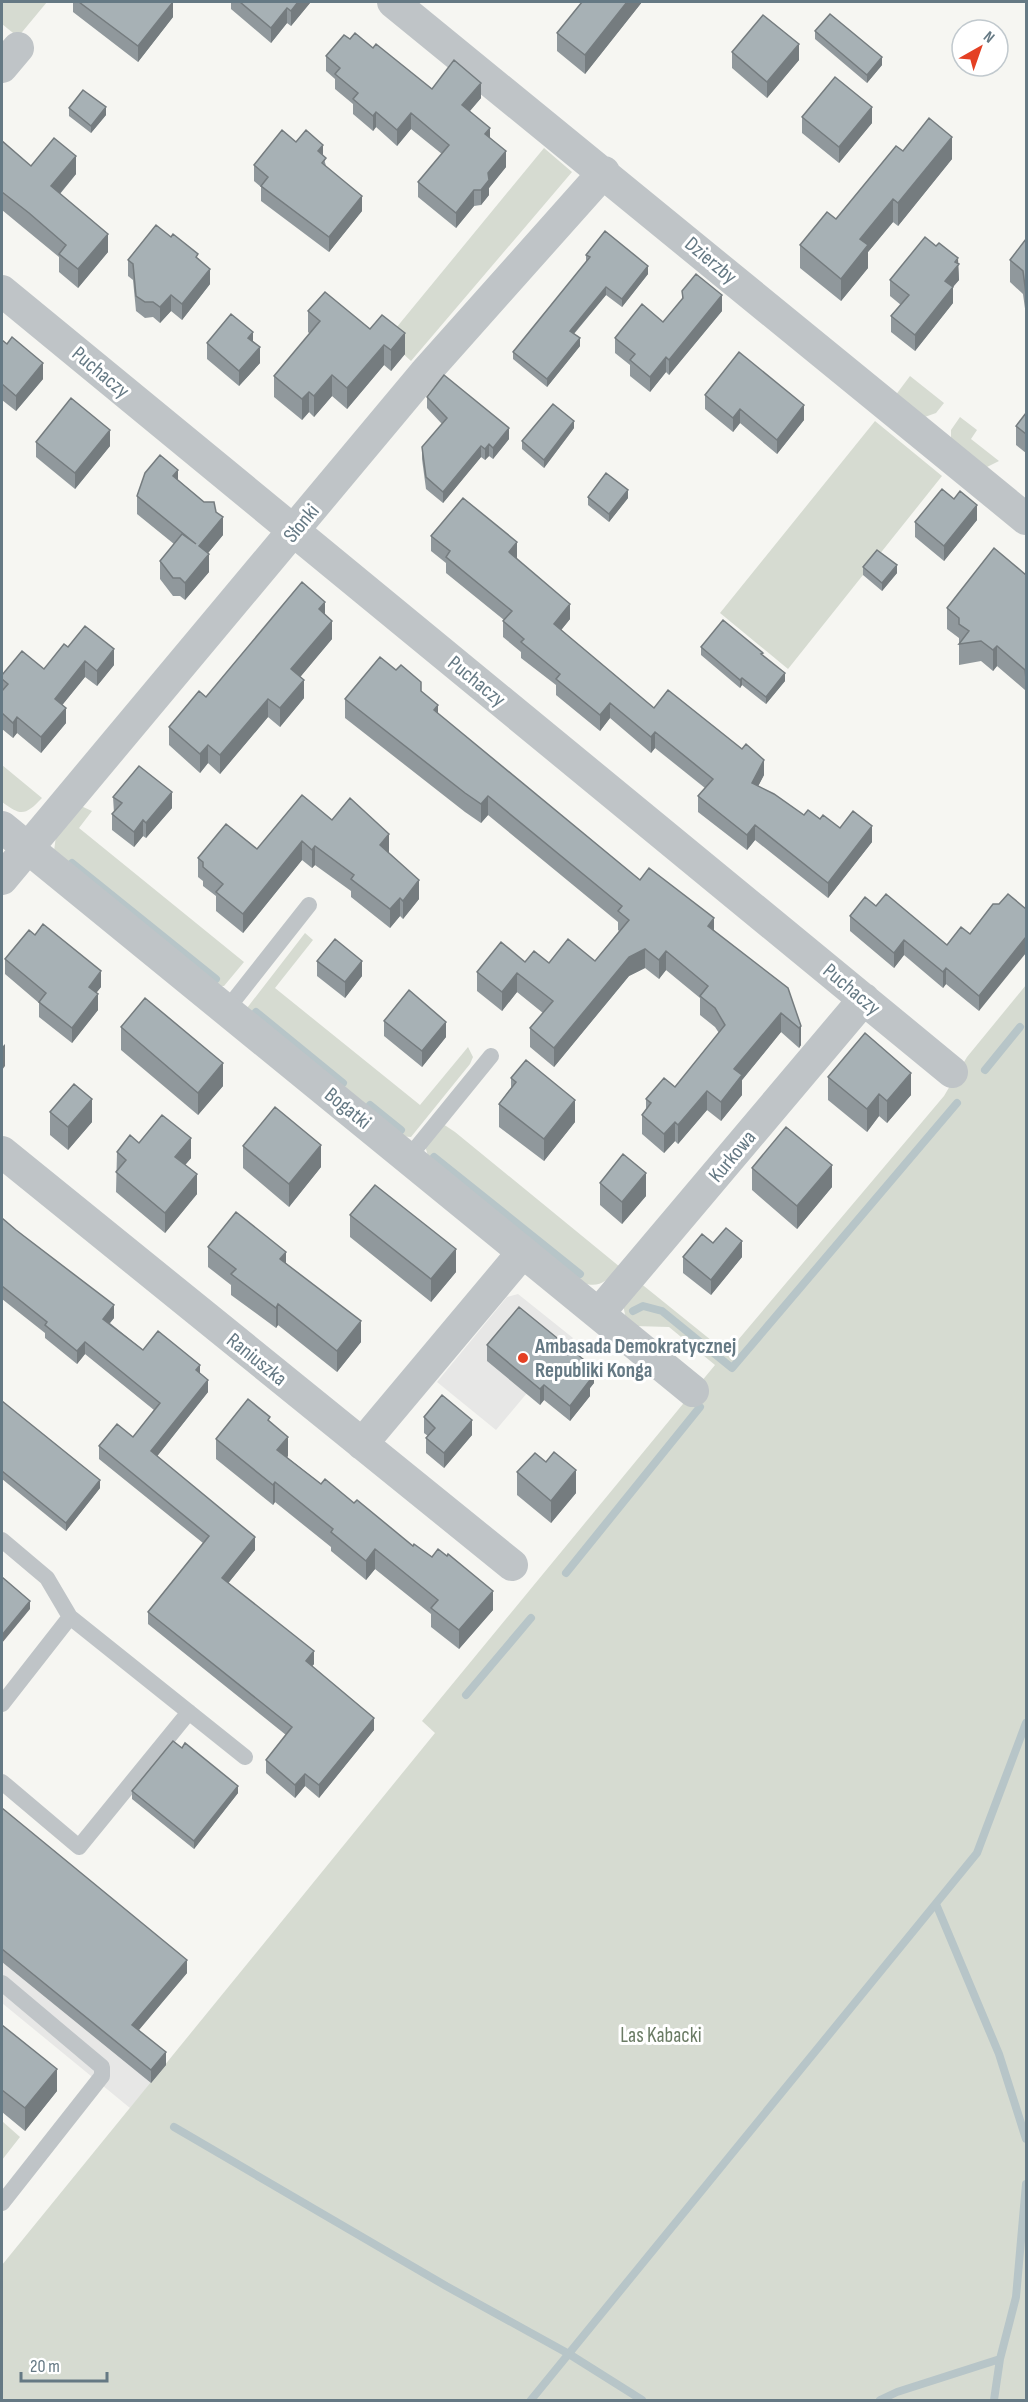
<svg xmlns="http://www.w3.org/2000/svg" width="1028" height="2402" viewBox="0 0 1028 2402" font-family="'Sofia Sans Condensed',sans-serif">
	<rect width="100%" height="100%" fill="#f6f6f2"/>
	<!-- built -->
	<path fill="#e7e7e6" d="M518,1294L573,1338L496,1430L437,1382L507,1297Z
		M2,1933L166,2065L130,2108L2,2003Z"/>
	<!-- green -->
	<path fill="#d6dbd1" d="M2,2H47L18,37L2,24Z
		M544,148L572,172L411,361L387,339Z
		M910,376L944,403L936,413L922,418L895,396Z
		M960,417L977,430L971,439L999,461L985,468L951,440V430Z
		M875,421L942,476L788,669L720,613Z
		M2,765L42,798C25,816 21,816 2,802Z
		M81,806L92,811L79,828L244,962L224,986H219L54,851L56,836Z
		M305,933L313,940L275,988L420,1105L468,1047L473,1057L470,1064L411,1137L399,1136L247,1008Z
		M1026,985V2400H2V2265L435,1733L422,1721L715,1365L669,1327L634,1326L626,1320L623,1304L639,1282L727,1353L944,1096L967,1057Z
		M443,1124L455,1132L620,1267C609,1279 600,1289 583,1283L429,1159L425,1146Z
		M2,2121L20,2137L2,2160Z"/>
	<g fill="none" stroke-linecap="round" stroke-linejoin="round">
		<!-- stream -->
		<path stroke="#b7c5c8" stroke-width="8" d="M72,863L216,979
			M256,1012L343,1083
			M985,1070L1020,1027
			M370,1105L401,1130
			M434,1157L580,1274
			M633,1311L643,1306L662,1311L732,1368L957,1103
			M566,1573L700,1407
			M466,1695L531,1618
			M936,1904L999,2054L1026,2139
			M174,2127L446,2286L569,2354L642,2400
			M531,2400L977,1853L1026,1723
			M880,2400L897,2392L1000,2359L1016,2297L1026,2184
			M994,2400L1000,2359"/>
		<!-- service -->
		<path stroke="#bfc4c7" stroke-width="16" d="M227,1009L309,905
			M408,1158L491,1056
			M2,1540L47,1578L70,1617L245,1757
			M2,1704L70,1617
			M2,1782L79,1847L189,1712
			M2,1983L102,2067V2076L2,2203"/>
		<!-- minor -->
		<path stroke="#bfc4c7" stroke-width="32" d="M393,2L1026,519
			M2,67L18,48
			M2,291L952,1072
			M2,827L693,1391
			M2,879L424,374L604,172
			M2,1152L512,1565
			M599,1313L864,999
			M362,1444L523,1252"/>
	</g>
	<!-- wall -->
	<path fill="#90989c" d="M73,2H173V17L138,62L73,12Z
		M231,2H310V3L291,26L287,23L271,43L231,9Z
		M642,2L585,74L557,51V33Z
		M815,31L882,65L867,83L815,39Z
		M350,39L373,48L432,89L481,98L470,111L490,138L506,167L489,188V195L481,205L474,206L456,228L418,197V182L442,154L411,129L397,146L376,127L373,131L353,114V104L335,89V79L326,71V56Z
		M732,52L799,60L767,98L732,68Z
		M69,108L106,115L91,133L69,116Z
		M802,117L872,123L839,163L802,133Z
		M2,141L31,166L76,174L60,194L108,252L78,288L59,272V257L2,210Z
		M296,142L323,155L326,166L362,211L329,252L261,201V187L254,181V165Z
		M903,151L952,159L898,226L893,222L868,252V268L841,301L800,268V245L836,219Z
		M1026,239V316L1023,294L1010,282V260Z
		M586,255L648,274L622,307L606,295L574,334L580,346L547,387L513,359V352L586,262Z
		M198,258L210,284L182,320L171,311L160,323L153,317L145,318L136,311L133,280L128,276V260Z
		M958,264L959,280L953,287V303L915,351L891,332V316L901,305L890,296V280Z
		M682,291L722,311L669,375L666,372L650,392L630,376V365L615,353V338L663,322L682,299Z
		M308,311L370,329L405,354L391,371L384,365L347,409L332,396L314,417L309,412L302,420L274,397V376L310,334L308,332Z
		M2,340L43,379L16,411L2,400Z
		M253,341L260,363L239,386L207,359V343Z
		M705,395L804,420L777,454L740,423L733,432L705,409Z
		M427,397L509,439L493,459L489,456L485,460L481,457L443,503L426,489L422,459V447L442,424L427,408Z
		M1026,413V453L1016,445V426Z
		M574,428L544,468L522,449V441Z
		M36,442L110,446L75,489L36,457Z
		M178,480L216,512L223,535L208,553L209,572L185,600L180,596H173L160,579V561L174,544L137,514V496Z
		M588,497L628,498L609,522L588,505Z
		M954,499L977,520L944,561L915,537V522Z
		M431,536L517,558V559L570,619L561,630L654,708L764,775L758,786L804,815L820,819L872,842L828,898L755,840L747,850L698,812V796L705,788L655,748L651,753L610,718L600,731L556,695V685L521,658V652L503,637V621L504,620L446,573V563L431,551Z
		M863,567L897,573L882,591L863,575Z
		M1026,575V699L1025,690L997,666L993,671L981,661L959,665V638L947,629V608Z
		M325,615L332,639L300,677L304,698L280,727L268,717L220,774L208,763L200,773L169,745V727L206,697Z
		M68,647L114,665L97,686L85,677L62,705L66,723L41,753L17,733L13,738L2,729V675L44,669Z
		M701,647L763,656L785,681L766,704L742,685L740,688L701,655Z
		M421,691L438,714L640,880L714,931L801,1026V1045L799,1048L781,1032L742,1080V1095L721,1121L707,1110L678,1144L675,1141L664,1153L642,1134V1115L646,1110V1099L675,1087L719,1033L715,1027L700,1015V998L666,970L659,979L645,968L629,976L554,1067L530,1047V1028L543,1013L517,992L502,1011L477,991V972L525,962L549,963L595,961L619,931L618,930V922L488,815L481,823L465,812L345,718V699Z
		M113,797L172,808L146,838L143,836L134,847L112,830V814L114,813Z
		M332,820L389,852V853L419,899L403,919L400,916L390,928L351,897V891L315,865L312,868L302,860L243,933L216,911V896L203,886V881L198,877V858L257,849Z
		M993,904L979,1011L946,984L943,988L904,955L894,968L850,931V916L876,906L947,945L970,934Z
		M5,959L101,987L96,993L98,1010L72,1043L39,1017V1003L5,974Z
		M317,961L362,976L345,998L317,976Z
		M384,1021L446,1037L422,1067L384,1036Z
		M121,1027L223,1086L198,1115L121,1050Z
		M828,1077L911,1095L887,1123L879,1116L867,1132L828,1100Z
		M511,1078L575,1122L544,1161L499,1127V1104L511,1088Z
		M50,1112L92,1122L68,1150L50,1135Z
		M139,1143L191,1158L185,1165L197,1194L165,1233L116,1192L117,1152Z
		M243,1146L321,1167L289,1207L243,1168Z
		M752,1168L832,1187L797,1229L752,1190Z
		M600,1183L646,1196L622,1224L600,1205Z
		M350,1215L456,1272L431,1302L350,1237Z
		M2,1218L114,1318L110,1323L143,1350L200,1373L208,1392L157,1456L255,1550L228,1583L314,1664L312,1666L374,1730L319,1798L305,1786L295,1798L266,1773V1760L286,1735L148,1624V1612L203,1543L99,1459V1446L133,1437L154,1410L85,1354L77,1364L45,1338V1333L2,1299Z
		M208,1247L286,1263L361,1342L337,1372L278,1325L276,1328L231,1295V1285L208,1267Z
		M683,1257H742L711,1295L683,1273Z
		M487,1345L594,1383L590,1388V1396L570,1421L544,1400L540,1405L487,1361Z
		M2,1401L100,1488L66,1531L2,1479Z
		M424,1417L472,1435L444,1468L426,1453V1438L428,1436L424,1433Z
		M270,1423L288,1456L287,1457L321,1484L354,1503L493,1610L459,1649L431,1627V1614L375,1569L366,1580L331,1551V1547L275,1502L273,1505L216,1459V1439Z
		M546,1462L576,1493L551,1523L517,1495V1472Z
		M132,1791L238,1793L194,1849L132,1799Z
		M2,1808L187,1973L139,2030L166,2065L151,2083L2,1962Z
		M2,2025L57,2091L25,2131L2,2112Z"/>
	<!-- shaded-wall -->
	<path fill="#757c7f" d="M173,2V17L138,62V46Z
		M298,2H310V3L291,26V11Z
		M627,2H642L585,74V55Z
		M287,8V23L271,43V28Z
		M799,44V60L767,98V82Z
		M882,57V65L867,83V75Z
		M481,83V98L462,120V105Z
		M106,107V115L91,133V126Z
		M872,107V123L839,163V147Z
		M376,112V127L373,131V116Z
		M411,113V129L397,146V130Z
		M490,128V143L485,134Z
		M952,137V159L898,226V203Z
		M323,145V160L318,151Z
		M506,151V167L489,188V195L481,205V190L488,173Z
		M76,156V174L51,204V186Z
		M474,190V206L456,228V213Z
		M362,196V211L329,252V237Z
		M893,199V222L868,252V268L841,301V279L860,239Z
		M108,234V252L78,288V269Z
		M958,258L959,280L945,296V281Z
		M648,266V274L622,307V299Z
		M210,269V284L182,320V304Z
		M606,287V295L570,338V331Z
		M953,287V303L915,351V335Z
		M171,295V311L160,323V307Z
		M722,295V311L669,375V360Z
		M253,332V348L248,338Z
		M405,333V354L391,371V350Z
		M580,338V346L547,387V379Z
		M384,345V365L347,409V388Z
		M260,347V363L239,386V371Z
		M666,357V372L650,392V377Z
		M43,363V379L16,411V396Z
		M332,375V396L314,417V396Z
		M309,392V412L302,420V399Z
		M804,405V420L777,454V440Z
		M740,409V423L733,432V418Z
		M574,421V428L544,468V460Z
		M509,428V439L493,459V448Z
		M110,430V446L75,489V473Z
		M489,444V456L485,460V449Z
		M481,446V457L443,503V492Z
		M178,470V488L173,476Z
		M628,490V498L609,522V514Z
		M977,505V520L944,561V546Z
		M223,517V535L199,564V546Z
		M517,542V558L509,568V552Z
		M209,554V572L185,600V583Z
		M897,565V573L882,591V583Z
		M325,602V620L319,609Z
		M570,604V619L554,639V624Z
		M332,621V639L291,688V669Z
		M997,646V666L993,671V650Z
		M114,649V665L97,686V671Z
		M85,661V677L55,714V699Z
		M785,673V681L766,704V697Z
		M742,678V685L740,688V680Z
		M304,680V698L280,727V708Z
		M268,699V717L220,774V755Z
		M610,703V718L600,731V715Z
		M438,705V724L434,710Z
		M66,708V723L41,753V737Z
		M17,717V733L13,738V723Z
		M655,732V748L651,753V737Z
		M208,745V763L200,773V754Z
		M764,760V775L752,798V783Z
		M172,792V808L146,838V823Z
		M488,796V815L481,823V804Z
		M143,820V836L134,847V832Z
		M755,825V840L747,850V835Z
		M872,826V842L828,898V883Z
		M389,834V852L380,863V845Z
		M302,841V860L243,933V914Z
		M315,846V865L312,868V850Z
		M419,880V899L403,919V901Z
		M400,898V916L390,928V909Z
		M714,918V937L708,926Z
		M1026,937V953L979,1011V996Z
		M904,940V955L894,968V953Z
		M645,949V968L629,976L554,1067V1048L629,957Z
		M666,951V970L659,979V960Z
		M362,961V976L345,998V982Z
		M946,968V984L943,988V972Z
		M101,971V987L89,1002V987Z
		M517,973V992L502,1011V992Z
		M98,994V1010L72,1043V1028Z
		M781,1013V1032L742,1080V1095L721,1121V1102L734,1069Z
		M446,1022V1037L422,1067V1051Z
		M801,1026V1045L799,1048V1028Z
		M3,1028V1046L5,1044V1066L2,1070V1030Z
		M223,1063V1086L198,1115V1093Z
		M911,1073V1095L887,1123V1101Z
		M707,1091V1110L678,1144V1125Z
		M879,1094V1116L867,1132V1109Z
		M92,1099V1122L68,1150V1127Z
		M575,1100V1122L544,1161V1139Z
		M675,1122V1141L664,1153V1134Z
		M191,1138V1158L175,1177V1157Z
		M321,1145V1167L289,1207V1184Z
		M832,1165V1187L797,1229V1206Z
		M646,1173V1196L622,1224V1202Z
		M197,1174V1194L165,1233V1213Z
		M742,1241V1257L711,1295V1280Z
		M456,1249V1272L431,1302V1279Z
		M286,1252V1273L280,1259Z
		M278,1304V1325L276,1328V1308Z
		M114,1305V1318L103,1331V1319Z
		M361,1321V1342L337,1372V1351Z
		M85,1342V1354L77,1364V1351Z
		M200,1365V1377L196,1370Z
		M594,1368V1383L590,1388V1396L570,1421V1406L587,1377Z
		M208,1380V1392L151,1464V1451Z
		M544,1385V1400L540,1405V1389Z
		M472,1420V1435L444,1468V1453Z
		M288,1437V1456L277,1469V1450Z
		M576,1470V1493L551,1523V1501Z
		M100,1480V1488L66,1531V1523Z
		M275,1482V1502L273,1505V1485Z
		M255,1537V1550L222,1591V1578Z
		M375,1549V1569L366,1580V1561Z
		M493,1591V1610L459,1649V1630Z
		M30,1601V1609L2,1643V1635Z
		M314,1651V1664L306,1674V1661Z
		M374,1718V1730L319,1798V1785Z
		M305,1774V1786L295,1798V1785Z
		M238,1786V1793L194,1849V1841Z
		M187,1960V1973L132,2038V2025Z
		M166,2052V2065L151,2083V2070Z
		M57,2069V2091L25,2131V2108Z"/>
	<!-- building -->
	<path fill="#a7b1b5" stroke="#757c7f" stroke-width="1.5" d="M79,2H173L138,46Z
		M240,2H298L291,11L287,8L271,28Z
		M582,2H627L585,55L557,33Z
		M830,14L882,57L867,75L815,31Z
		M763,15L799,44L767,82L732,52Z
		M355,33L373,48L376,44L432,89L454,60L481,83L462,105L490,128L485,134L506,151L488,173L489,180L481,190H474L456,213L418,182L449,145L411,113L397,130L376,112L373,116L353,99L358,93L335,74L340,68L326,56L344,35L350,39Z
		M835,77L872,107L839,147L802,117Z
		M83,90L106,107L91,126L69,108Z
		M929,118L952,137L898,203L893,199L860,239L868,245L841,279L800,245L827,212L836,219L896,146L903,151Z
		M282,130L296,142L306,130L323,145L318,151L326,158L322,163L362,196L329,237L261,186L268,177L254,165Z
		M54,138L76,156L51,186L108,234L78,269L59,254L66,245L29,213L2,192V141L31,166Z
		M156,225L171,237L173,234L198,254L196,257L210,269L182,304L171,295L160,307L153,302H145L136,296L133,264L128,260Z
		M605,231L648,266L622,299L606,287L570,331L580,338L547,379L513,352L590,257L586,255Z
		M925,237L936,246L939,243L958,258L955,262L959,264L945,281L953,287L915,335L891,316L909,295L890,280Z
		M1026,239V294L1023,271L1010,260Z
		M696,274L722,295L669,360L666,357L650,377L630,360L635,354L615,338L642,304L663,322L683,298L682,291Z
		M325,292L370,329L382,315L405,333L391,350L384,345L347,388L332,375L314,396L309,392L302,399L274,376L320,321L308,311Z
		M231,314L253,332L248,338L260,347L239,371L207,343Z
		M12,337L43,363L16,396L2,384V340L7,344Z
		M739,352L804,405L777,440L740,409L733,418L705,395Z
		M444,375L509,428L493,448L489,444L485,449L481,446L443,492L426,477L422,447L447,418L427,397Z
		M71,398L110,430L75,473L36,442Z
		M553,404L574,421L544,460L522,441Z
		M1026,413V434L1016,426Z
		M160,455L178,470L173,476L204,502H214L216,512L223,517L199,546L209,554L185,583L180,578H173L160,561L182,534L196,544L137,496L145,473Z
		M606,473L628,490L609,514L588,497Z
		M942,489L954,499L960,491L977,505L944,546L915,522Z
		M463,498L517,542L509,552L570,604L554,624L654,708L668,690L742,749L746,744L764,760L752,783L774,794L804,815L808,810L820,819L823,815L840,828L853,811L872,826L828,883L755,825L747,835L698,796L713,779L655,732L651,737L610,703L600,715L556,679L560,674L521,642L524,639L503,621L512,611L446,557L450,551L431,536Z
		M994,548L1026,575V679L1025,670L997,646L993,650L981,641L959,644L969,631L959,624V618L947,608Z
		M877,550L897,565L882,583L863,567Z
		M302,582L325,602L319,609L332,621L291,669L304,680L280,708L268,699L220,755L208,745L200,754L169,727L199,691L206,697Z
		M723,620L763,653L761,654L785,673L766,697L742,678L740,680L701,647Z
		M85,626L114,649L97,671L85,661L55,699L66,708L41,737L17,717L13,723L2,713V691L8,684L2,679V675L22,651L44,669L64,644L68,647Z
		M380,657L396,670L401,665L421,682V691L438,705L434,710L640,880L649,868L714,918L708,926L788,988L801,1026L799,1028L781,1013L734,1069L742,1075L721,1102L707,1091L678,1125L675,1122L664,1134L642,1115L651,1103L646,1099L664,1078L675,1087L725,1025L715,1008L700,996L708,986L666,951L659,960L645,949L629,957L554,1048L530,1028L553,1001L517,973L502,992L477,972L501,942L525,962L534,951L549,963L568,939L595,961L629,920L618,911L622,906L488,796L481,804L465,793L345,699Z
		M139,766L172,792L146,823L143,820L134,832L112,814L122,803L113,797Z
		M302,795L332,820L350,798L389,834L380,845L419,880L403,901L400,898L390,909L351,879L354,875L315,846L312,850L302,841L243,914L216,892L223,884L203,867V862L198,858L226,824L257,849Z
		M886,894L947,945L961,927L970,934L993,904H999L1008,894L1026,909V937L979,996L946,968L943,972L904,940L894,953L850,916L865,897L876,906Z
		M43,924L101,971L89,987L98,994L72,1028L39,1002L46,993L5,959L29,930L35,935Z
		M335,939L362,961L345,982L317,961Z
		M409,990L446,1022L422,1051L384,1021Z
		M145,998L223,1063L198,1093L121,1027Z
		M865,1033L911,1073L887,1101L879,1094L867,1109L828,1077Z
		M526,1060L575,1100L544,1139L499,1104L516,1082L511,1078Z
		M74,1084L92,1099L68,1127L50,1112Z
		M275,1107L321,1145L289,1184L243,1146Z
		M162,1115L191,1138L175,1157L197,1174L165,1213L116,1172L126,1160L117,1152L130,1135L139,1143Z
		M786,1127L832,1165L797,1206L752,1168Z
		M623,1154L646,1173L622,1202L600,1183Z
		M375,1185L456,1249L431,1279L350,1215Z
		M236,1212L286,1252L280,1259L361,1321L337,1351L278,1304L276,1308L231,1274L236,1269L208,1247Z
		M2,1218L16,1230L114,1305L103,1319L143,1350L158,1331L200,1365L196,1370L208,1380L151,1451L255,1537L222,1578L314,1651L306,1661L374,1718L319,1785L305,1774L295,1785L266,1760L292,1727L148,1612L209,1536L99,1446L117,1424L133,1437L160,1403L85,1342L77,1351L45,1325L47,1322L2,1286Z
		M726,1228L742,1241L711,1280L683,1257L702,1234L713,1243Z
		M519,1307L594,1368L587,1377L590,1380L570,1406L544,1385L540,1389L487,1345Z
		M442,1395L472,1420L444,1453L426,1438L435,1428L424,1417Z
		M248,1399L270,1417L268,1420L288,1437L277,1450L321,1484L325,1479L354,1503L357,1500L413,1546L414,1544L432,1557L438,1549L447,1556L448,1554L493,1591L459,1630L431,1608L438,1600L375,1549L366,1561L331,1532L333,1529L275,1482L273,1485L216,1439Z
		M2,1401L100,1480L66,1523L2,1471Z
		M554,1452L576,1470L551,1501L517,1472L535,1453L546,1462Z
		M2,1577L30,1601L2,1635Z
		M173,1741L182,1748L185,1743L238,1786L194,1841L132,1791Z
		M2,1808L187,1960L132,2025L166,2052L151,2070L2,1949Z
		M2,2025L57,2069L25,2108L2,2090Z"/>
	<!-- markers -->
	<circle fill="#e44024" stroke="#fff" stroke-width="2" cx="523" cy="1358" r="6"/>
	<g text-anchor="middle" stroke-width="6" stroke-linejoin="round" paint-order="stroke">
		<!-- street labels -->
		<g font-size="21" fill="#657984" stroke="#fff">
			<text transform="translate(711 260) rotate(40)" y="7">Dzierzby</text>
			<text transform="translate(101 372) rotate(40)" y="7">Puchaczy</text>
			<text transform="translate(301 523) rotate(-50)" y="7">Słonki</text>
			<text transform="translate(477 681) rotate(39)" y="7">Puchaczy</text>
			<text transform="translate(852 989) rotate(40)" y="7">Puchaczy</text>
			<text transform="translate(348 1108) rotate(39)" y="7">Bogatki</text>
			<text transform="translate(732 1156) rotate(-50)" y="7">Kurkowa</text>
			<text transform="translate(257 1359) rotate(39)" y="7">Raniuszka</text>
		</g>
		<!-- poi labels -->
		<g font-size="21" font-weight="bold" fill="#657984" stroke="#fff" text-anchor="start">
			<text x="535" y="1353">Ambasada Demokratycznej<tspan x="535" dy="24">Republiki Konga</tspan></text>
		</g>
		<!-- park labels -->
		<g font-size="21" fill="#6a7b64" stroke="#fff">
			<text x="661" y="2042">Las Kabacki</text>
		</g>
	</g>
	<!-- border -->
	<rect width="1028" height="2402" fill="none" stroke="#657984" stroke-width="6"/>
	<!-- north arrow -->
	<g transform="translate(980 48) rotate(40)"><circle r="28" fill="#ffffff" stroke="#c1c9ce" stroke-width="1.5"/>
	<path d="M0-4.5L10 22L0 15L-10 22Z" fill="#e44024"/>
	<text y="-9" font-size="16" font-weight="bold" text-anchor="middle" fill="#657984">N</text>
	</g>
	<!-- scale -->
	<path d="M21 2372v9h86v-9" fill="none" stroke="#657984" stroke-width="3"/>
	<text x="30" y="2372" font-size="18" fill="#657984" stroke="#ffffff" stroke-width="4.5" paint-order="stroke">20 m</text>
</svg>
